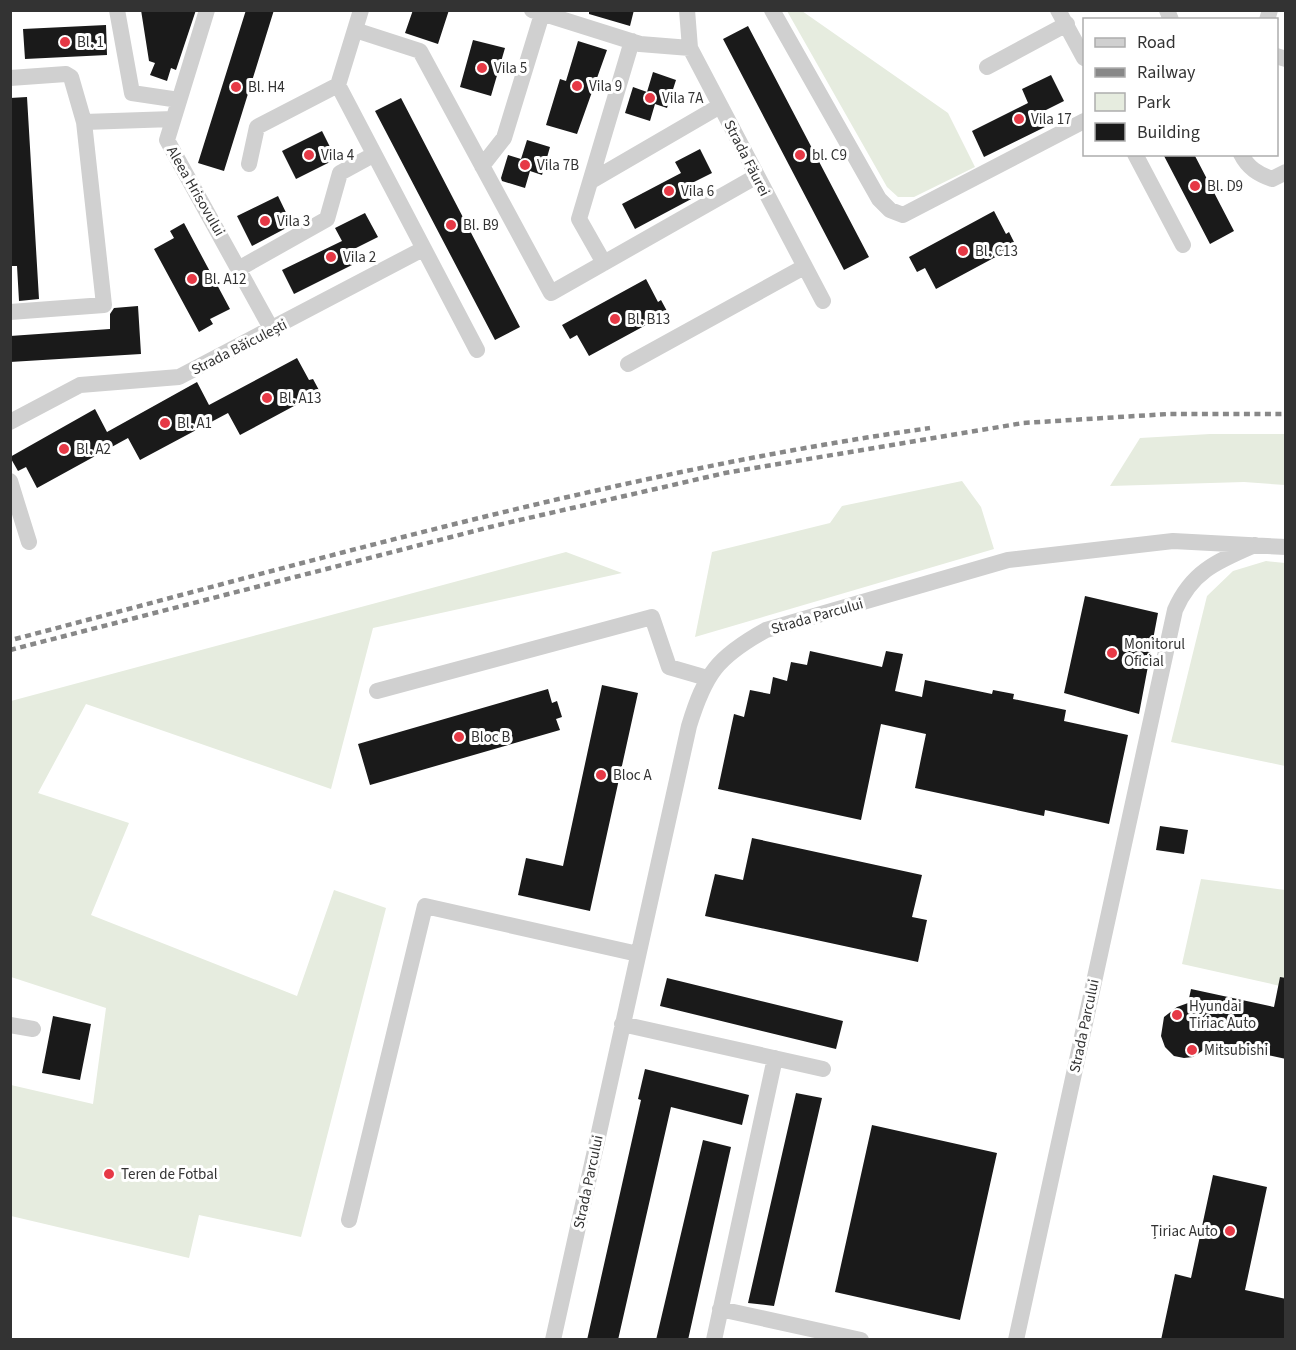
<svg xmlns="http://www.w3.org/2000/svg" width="1296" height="1350" viewBox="0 0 1296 1350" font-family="'Source Sans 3',sans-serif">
	<rect width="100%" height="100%" fill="#fff"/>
	<!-- green -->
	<path fill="#e6ecdf" d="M787,11H802L948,113L975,167L914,197H898L887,187Z
		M1210,434H1285V485L1244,482L1110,486L1140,438Z
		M962,481L981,507L994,549L695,637L712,552L830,523L842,506Z
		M566,552L622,573L373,628L331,789L86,704L38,793L129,823L91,915L297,996L334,890L386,908L301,1237L199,1215L189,1258L11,1216V1085L93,1104L106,1008L11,977V701Z
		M1266,561L1285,563V766L1171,742L1207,596L1233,571Z
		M1201,879L1285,890V987L1182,964Z"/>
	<!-- building -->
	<path fill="#1a1a1a" d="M141,10H196L176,70L171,68L167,81L150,75L155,63L149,61Z
		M246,10H274L224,171L198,163Z
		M413,10H449L438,44L405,33Z
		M589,10H634L630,26L589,14Z
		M106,25L107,55L25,59L23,29Z
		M748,26L869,257L844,270L723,39Z
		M473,40L505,48L491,96L460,87Z
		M578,41L607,50L577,134L546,125L560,79L566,81Z
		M653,72L676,80L667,108L655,104L650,121L625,113L633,87L647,92Z
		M1051,75L1064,101L1040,113L1047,126L984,157L972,131L1028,103L1022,89Z
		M27,97L39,299L19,301L17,266H10V98Z
		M401,98L520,327L495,340L375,111Z
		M322,131L336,159L296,179L282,151Z
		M527,140L550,147L542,175L530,171L525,188L502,181L501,178L508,155L521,159Z
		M700,149L712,173L688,185L695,197L635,229L622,204L681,173L675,162Z
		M1163,154H1194L1234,231L1210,244Z
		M278,196L292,225L252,246L237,216Z
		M994,211L1006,234L1009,232L1016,246L936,289L925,268L917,272L909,257Z
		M365,213L378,237L350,251L356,263L294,294L282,270L342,241L335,228Z
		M184,223L230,309L210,319L213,324L199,332L154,249L174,238L170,231Z
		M646,279L658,302L661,300L668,313L589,356L577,335L570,339L562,325Z
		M138,306L141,354L10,362V336L110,329V314L114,308Z
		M297,358L309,380L313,379L320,392L240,435L228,413L140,460L128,438L37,488L26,467L18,471L10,457L95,409L107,432L197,382L209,405Z
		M1085,596L1158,613L1139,714L1064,693Z
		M810,651L882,667L886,651L903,654L895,691L922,697L925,680L992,694L993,690L1014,694L1013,699L1066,710L1064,721L1128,735L1109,824L1045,810L1044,816L915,788L926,734L881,724L861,820L718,789L734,714L744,717L750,690L770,694L773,677L787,681L791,662L807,665Z
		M602,685L638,693L590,911L518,895L526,858L563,866Z
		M548,689L552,703L557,701L562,717L556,719L560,730L370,785L358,744Z
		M1160,826L1188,830L1184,854L1156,850Z
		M752,838L922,875L912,917L927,920L918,962L705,916L715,874L743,880Z
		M1280,977L1286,978V1059L1214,1043L1193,1057L1184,1058L1174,1056L1165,1047L1161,1036L1164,1017L1177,1007L1188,1003L1191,989L1274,1007Z
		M667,978L843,1021L836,1049L660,1006Z
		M53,1016L91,1024L80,1080L42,1073Z
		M645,1069L749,1095L742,1125L671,1107L618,1340H587L641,1100L638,1099Z
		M796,1093L822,1098L774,1306L748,1303Z
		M872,1125L997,1153L960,1320L835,1292Z
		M703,1140L731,1147L688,1340H656Z
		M1213,1175L1267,1187L1245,1290L1286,1299V1340H1161L1175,1274L1191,1278Z"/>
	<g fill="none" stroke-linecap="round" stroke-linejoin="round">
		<!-- minor -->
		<path stroke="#d0d0d0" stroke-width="16" d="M117,10L132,93L179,100
			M207,10L167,140L272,330
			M361,10L338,85L477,350
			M532,10L640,44L690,48
			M687,10L690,48L823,301
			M772,10L879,199L890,210L903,215L1084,121
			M1058,10L1084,58
			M1167,10L1171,20
			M1267,20L1270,10
			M355,30L420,51L551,293L757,176
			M1276,56L1286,59
			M987,67L1067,24
			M10,78L66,74L71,77L84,122
			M1135,154L1183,245
			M1241,154C1248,168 1258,174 1272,179L1286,172
			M249,164L257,127L338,85
			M482,166L504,138L542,14
			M591,181L720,106
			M604,263L579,219L632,41
			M240,268L327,219L340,173L373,155
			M10,312L104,305L84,122L173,119
			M628,364L804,267
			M10,422L80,385L179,377L423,249
			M10,481L29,542
			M377,691L652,617L669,667L707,678
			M622,1024L823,1069
			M10,1025L33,1029
			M349,1220L425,906L638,954
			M720,1309L861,1340
			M553,1340L689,726C705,674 717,657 766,630L1008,560L1173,541L1286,547
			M714,1340L775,1058
			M1016,1340L1175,610C1192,571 1218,561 1255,545"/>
		<!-- rail -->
		<path stroke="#888" stroke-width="4.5" stroke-dasharray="6 4.5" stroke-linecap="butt" d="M15,639C317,560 620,472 930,428
			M10,650L498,525L725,473L1023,423L1168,414H1286"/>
	</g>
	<!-- markers -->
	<g fill="#e63946" stroke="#fff" stroke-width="2">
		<circle cx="65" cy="42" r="6"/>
		<circle cx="482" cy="68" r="6"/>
		<circle cx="577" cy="86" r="6"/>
		<circle cx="236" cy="87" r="6"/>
		<circle cx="650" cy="98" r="6"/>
		<circle cx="1019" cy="119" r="6"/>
		<circle cx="309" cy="155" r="6"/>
		<circle cx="800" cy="155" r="6"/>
		<circle cx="525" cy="165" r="6"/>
		<circle cx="1195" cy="186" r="6"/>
		<circle cx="669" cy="191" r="6"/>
		<circle cx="265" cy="221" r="6"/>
		<circle cx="451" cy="225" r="6"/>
		<circle cx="963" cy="251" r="6"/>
		<circle cx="331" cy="257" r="6"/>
		<circle cx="192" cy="279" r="6"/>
		<circle cx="615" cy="319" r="6"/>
		<circle cx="267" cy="398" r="6"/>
		<circle cx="165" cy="423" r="6"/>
		<circle cx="64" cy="449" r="6"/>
		<circle cx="1112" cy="653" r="6"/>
		<circle cx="459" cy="737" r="6"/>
		<circle cx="601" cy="775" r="6"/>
		<circle cx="1177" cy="1015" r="6"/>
		<circle cx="1192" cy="1050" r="6"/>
		<circle cx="109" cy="1174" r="6"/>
		<circle cx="1230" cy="1231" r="6"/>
	</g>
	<g text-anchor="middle" stroke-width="6" stroke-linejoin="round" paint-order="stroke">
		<!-- poi labels -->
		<g font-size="15" fill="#333" stroke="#fff" text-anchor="start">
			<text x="77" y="47">Bl. 1</text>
			<text x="494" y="73">Vila 5</text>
			<text x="589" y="91">Vila 9</text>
			<text x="248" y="92">Bl. H4</text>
			<text x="662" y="103">Vila 7A</text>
			<text x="1031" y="124">Vila 17</text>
			<text x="321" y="160">Vila 4</text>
			<text x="812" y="160">bl. C9</text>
			<text x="537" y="170">Vila 7B</text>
			<text x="1207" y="191">Bl. D9</text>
			<text x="681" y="196">Vila 6</text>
			<text x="277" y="226">Vila 3</text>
			<text x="463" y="230">Bl. B9</text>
			<text x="975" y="256">Bl. C13</text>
			<text x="343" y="262">Vila 2</text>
			<text x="204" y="284">Bl. A12</text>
			<text x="627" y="324">Bl. B13</text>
			<text x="279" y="403">Bl. A13</text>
			<text x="177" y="428">Bl. A1</text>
			<text x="76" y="454">Bl. A2</text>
			<text x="1124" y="649">Monitorul<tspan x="1124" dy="17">Oficial</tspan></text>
			<text x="471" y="742">Bloc B</text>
			<text x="613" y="780">Bloc A</text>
			<text x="1189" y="1011">Hyundai<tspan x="1189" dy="17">Tiriac Auto</tspan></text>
			<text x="1204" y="1055">Mitsubishi</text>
			<text x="121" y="1179">Teren de Fotbal</text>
			<text x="1218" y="1236" text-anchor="end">Țiriac Auto</text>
		</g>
		<!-- street labels -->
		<g font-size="15" fill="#333" stroke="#fff">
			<text transform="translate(747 158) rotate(63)" y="5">Strada Făurei</text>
			<text transform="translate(196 191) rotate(60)" y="5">Aleea Hrisovului</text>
			<text transform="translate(239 347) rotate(-27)" y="5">Strada Băiculești</text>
			<text transform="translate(817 616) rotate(-16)" y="5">Strada Parcului</text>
			<text transform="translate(1084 1026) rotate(-78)" y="5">Strada Parcului</text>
			<text transform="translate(588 1182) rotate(-78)" y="5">Strada Parcului</text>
		</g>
	</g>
	<!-- border -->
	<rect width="1296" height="1350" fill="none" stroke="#333333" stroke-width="24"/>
	<!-- legend -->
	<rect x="1083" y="18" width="195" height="138" fill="#ffffff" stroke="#adadad" stroke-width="1.5"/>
	<rect x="1095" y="38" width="30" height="9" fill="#d0d0d0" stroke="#adadad" stroke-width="1.5"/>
	<text x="1137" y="48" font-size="18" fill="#333333">Road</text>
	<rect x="1095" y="68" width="30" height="9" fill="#888888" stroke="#adadad" stroke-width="1.5"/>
	<text x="1137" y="78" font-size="18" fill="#333333">Railway</text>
	<rect x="1095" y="93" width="30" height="18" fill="#e6ecdf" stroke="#adadad" stroke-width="1.5"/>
	<text x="1137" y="108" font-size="18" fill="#333333">Park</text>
	<rect x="1095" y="123" width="30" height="18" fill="#1a1a1a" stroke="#adadad" stroke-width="1.5"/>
	<text x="1137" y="138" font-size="18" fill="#333333">Building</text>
</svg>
